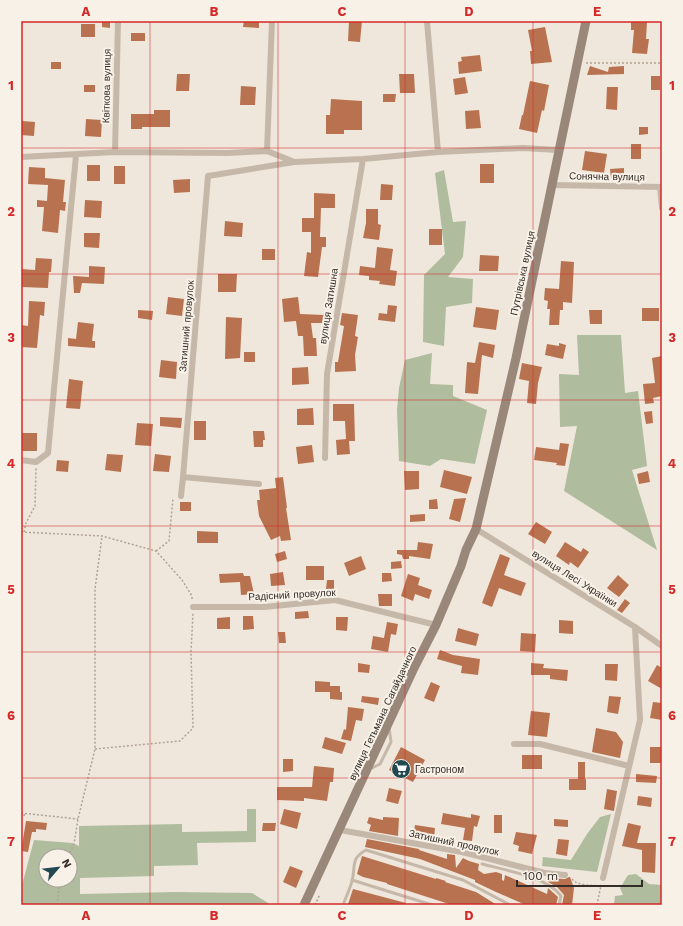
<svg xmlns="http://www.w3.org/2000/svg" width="683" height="926" viewBox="0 0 683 926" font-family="'Work Sans',sans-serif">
	<rect width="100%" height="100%" fill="#efe7db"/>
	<!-- green -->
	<path fill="#afbc9d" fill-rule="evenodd" d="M444,170L453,222L466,221L463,257L448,277L473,279L472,303L446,307L444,346L423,342L424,275L445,254L435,173Z
		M577,335H621L625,393L638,391L647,466L632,470L657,550L564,491L577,426L560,427L559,374L579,375Z
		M432,353L430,384L453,385V396L487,410L475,464L441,459L430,466L399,461L397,410L399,388L405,360Z
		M247,809H256V842L197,843L198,865L154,866V876L80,878V894L174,892L252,893L268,903L267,905H21V889L34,840L72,843L79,846V826L182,824V832L247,831ZM46,856H70V880H46Z
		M611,814L597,872L542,866L543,857L571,860L587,834L600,817Z
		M636,874L649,884L662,885V905H614L615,896L623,895L620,888L628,875Z"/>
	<!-- building -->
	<path fill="#b9724f" d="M102,21H110V28L102,27Z
		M244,21H259V28L243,27Z
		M349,21H362L360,42L348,41Z
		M631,21H647L646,39H649L647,54L632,53L634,30H631Z
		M81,24H95V37H81Z
		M545,27L552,62L531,64L530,51H532L528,30Z
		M131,33H145V41H131Z
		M480,55L482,71L459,74L458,62L462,61L461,57Z
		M51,62H61V69H51Z
		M590,66L608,72L609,67L624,66V74L587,75Z
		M177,74H190L189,91H176Z
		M399,74H414L415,93H400Z
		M651,76H660V90H651Z
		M465,77L468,93L455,95L453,79Z
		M530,81L549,85L544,111L542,110L537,133L519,129L522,115H523Z
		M84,85H95V92H84Z
		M241,86L256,87L255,105H240Z
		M607,87H618L617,110L606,109Z
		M383,94H396L395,102H383Z
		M331,99L362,101V130H344V134H326V115H330Z
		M154,110H170V127H142V129H131V114H154Z
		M479,110L481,128L466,129L465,111Z
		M86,119L102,120L101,137L85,136Z
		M22,121L35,122L34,136L21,135Z
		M639,127H648V134L639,135Z
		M631,144H641V159H631Z
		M585,151L607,154L604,173L582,170Z
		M480,164H494V183H480Z
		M87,165H100V181H87Z
		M114,166H125V184H114Z
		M29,167L45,168V178L65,180L63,202H66L65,211L60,210L58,233L42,231L44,207H37V200L47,201L48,185L28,184Z
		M624,168V177L611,178L610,169Z
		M190,179V192L174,193L173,180Z
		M381,184L393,185L392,200H380Z
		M314,193L335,194V208H321L320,237H326V247H322L318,277L304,276L307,252L311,253V232H302V218H314Z
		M85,200L102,201L101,218L84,217Z
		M366,209H378V224L381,225L379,240L363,238L366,223Z
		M225,221L243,223L242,237L224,236Z
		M429,229H442V245H429Z
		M84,233H100L99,248L84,247Z
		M377,247L393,249L390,270L397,271L395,286L379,284L380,281L369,280V276L359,275L360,266L375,268Z
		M262,249H275V260H262Z
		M480,255L499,256L498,271H479Z
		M36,258L52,259L51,272H49L48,288L21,287V269L35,270Z
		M561,261L574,262L572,303L563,302V310H560L559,325H549L550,309H547L548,301L544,300L545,288L559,289Z
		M89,266L105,267L104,284L82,283L80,293H74L73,276L89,277Z
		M218,274H237L236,292H218Z
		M168,297L184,299L182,316L166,314Z
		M298,297L300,314L324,315V323H311L313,338H316L317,356H304L303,336H298L296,321L284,322L282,299Z
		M29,301L45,302L44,316L40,315L37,348L21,347V325L28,326Z
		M388,305L397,306L395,322L378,320L379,313L387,314Z
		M476,307L499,310L496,330L473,327Z
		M642,308H659V321H642Z
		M138,310L153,311L152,320L138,318Z
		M589,310H602V324H590Z
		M342,313L358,315L355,336L358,337L355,355L356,371L335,372V362H338L344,326L340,325Z
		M226,317L242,318L240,358L225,359Z
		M78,322L94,324L92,341H95V348L68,346V338L76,339Z
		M479,342L495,345L493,358L482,355L478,394L465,393L467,362L475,363Z
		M559,343L566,345L563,359L545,355L547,344L559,346Z
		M244,352H255V362H244Z
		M662,356V396L653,398L654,403L645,404L643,384L655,383L652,358Z
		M161,360L177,362L176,379L159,377Z
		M522,363L542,367L538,383L536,404L527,403L529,381L519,379Z
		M308,367L309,384L292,385V368Z
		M69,379L83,381L80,409L66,408Z
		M333,404H354L355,441H349L350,454L337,455L336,440L346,439L345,421H333Z
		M313,408L314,425H297V409Z
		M652,411L653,423L646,424L644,412Z
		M160,417L182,418L181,428L160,426Z
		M194,421H206V440H194Z
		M137,423L153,424L151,446L135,445Z
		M253,431H264L265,440H263V447H254Z
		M22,433H37V451H21Z
		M560,443L569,444L565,466L556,465L557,463L534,460L536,447L559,450Z
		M312,445L314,462L298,464L296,447Z
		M107,454L123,455L121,472L105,470Z
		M155,454L171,456L169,472L153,471Z
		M57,460L69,461L68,472L56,471Z
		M444,470L472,477L467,494L440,487Z
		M404,471H419V489L405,490Z
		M648,471L650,482L639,484L637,474Z
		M283,477L287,508H286L291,540L281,541L280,536L271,540L259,516L257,500H260L259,490L276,488L275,478Z
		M466,498L460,522L449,519L454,499Z
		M437,499L438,509H429V500Z
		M180,502H191V511H180Z
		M425,514V521L410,522V515Z
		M536,522L552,532L545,544L528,534Z
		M197,531L218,532V543H197Z
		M418,542L433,544L430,559L409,556V559H403L402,555L397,554V550H417Z
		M565,542L581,552L583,548L589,552L578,568L570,562L569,565L556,556Z
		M285,551L287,559L277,562L275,554Z
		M500,554L510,558L504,575L526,583L521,596L499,588L492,607L482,603Z
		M361,556L366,569L349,576L344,563Z
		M401,561L402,568L391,569V562Z
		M306,566H324V580H306Z
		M283,572L285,585L271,586L270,574Z
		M243,573L244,576H250L254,594L241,595L240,582L220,583L219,574Z
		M382,573H391L392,581L382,582Z
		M408,574L420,578L418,585L432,590L429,599L415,594L413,601L401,596Z
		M618,575L629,585L619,597L607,588Z
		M327,580H334V589H326Z
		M378,594H392V606H379Z
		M625,599L630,603L622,613L617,610Z
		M308,611L309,618L295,619V612Z
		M243,616H253L254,629L243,630Z
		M230,617V629H217V618Z
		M336,617H348L347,631L336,630Z
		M559,620L573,621V634L559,633Z
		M387,622L398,624L396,635L391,634L388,652L371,649L373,636L384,638Z
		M458,628L479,634L476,646L455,641Z
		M278,632H285L286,643H279Z
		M521,633L536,634L535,652L520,651Z
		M440,650L453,655L480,659L478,675L461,673L462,666L437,659Z
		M358,663L370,665L369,673L358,672Z
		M531,663L544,664L543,668L568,670L567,681L550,679V675H531Z
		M605,664H618L617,681L605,680Z
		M657,665L662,668V689L648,681Z
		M315,681L330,682V686H340V692H342V700L330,699V692H315Z
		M431,682L440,686L434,702L424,698Z
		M362,696L379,698L378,705L361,702Z
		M609,696L621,697L618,714L607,712Z
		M653,702L662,703V720L650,718Z
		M348,707L364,709L362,721L356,720L351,741L341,739L344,729L346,730Z
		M531,711L550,713L547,737L528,735Z
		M596,728L616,732L623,742L620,758L592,752Z
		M325,737L346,743L342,754L322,748Z
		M401,747L425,760L413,782L389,770Z
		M650,747H662V763H650Z
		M522,755H542V769H522Z
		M283,759H293V771L283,772Z
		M578,762H585V779H586V790H569V779H578Z
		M314,766L334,768L333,782H330L327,801L304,798V801L277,800V787H312Z
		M636,774L657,776L656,783L636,782Z
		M389,788L402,791L398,804L386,801Z
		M607,789L617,791L614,811L604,809Z
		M638,796L652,798L651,807L637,805Z
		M284,809L301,813L297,829L280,824Z
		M443,813L471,818V814L480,816L477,827L474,826L472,841L463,840L465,828L441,824Z
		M494,815H502V833H494Z
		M369,817L383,820V817L399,818L398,836L369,831L371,825L367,823Z
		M554,819L568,820V827L554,826Z
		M26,821L47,823L46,830L36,829V832H32L28,852L21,851Z
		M263,823H276L275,831H262Z
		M628,823L641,826L637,843H656L655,873L642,872V850L622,846Z
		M415,825L435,828L434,838L421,836L420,840L413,839Z
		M516,832L537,835L532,854L518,851L519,846L513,844Z
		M367,839L419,849V850L447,859V854L455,855L456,868L463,858L469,861L479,864L478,870L484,874L496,872L502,874V880L504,881L505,875L547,894L548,888L558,897L556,905H526L496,892L475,882V880L420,859L365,847Z
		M558,839L569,840L567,856L556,854Z
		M362,856L436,879V878L446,881L445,882L476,892L497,905H457L453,904L452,905L387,884V883L363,877L357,874Z
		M290,866L303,871L296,888L283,882Z
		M569,877H570L574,888L572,905H562L564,895L557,887L548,882L549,878L565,879Z
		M353,889L406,903V905H352L348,904Z"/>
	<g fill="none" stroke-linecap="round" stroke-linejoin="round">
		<!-- path -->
		<path stroke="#b1a293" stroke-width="1.5" stroke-dasharray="2 2" stroke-linecap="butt" d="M586,63H662
			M21,532L102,536L156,551L182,580L192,596V599
			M24,532L26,523L35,506L36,468
			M156,551L169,541L173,498
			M95,749L180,741L193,728L191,652L193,613
			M21,813L78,819
			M21,819L25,814
			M68,856L74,844L78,819L95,749V589L102,536
			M572,879C577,886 592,885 601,886
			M57,905L60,880
			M315,905L320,894
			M597,905L601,885"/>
		<!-- lane -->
		<path stroke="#c5b8a8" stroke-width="3" d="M370,769L380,764L391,742L389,728
			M482,864C504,870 548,877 561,896L559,905
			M352,880L432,905
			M343,905C346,897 350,889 352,881C356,866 350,859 366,850L379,854L463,880L510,905"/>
		<!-- street -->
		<path stroke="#c5b8a8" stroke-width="6" d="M272,21L267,151L292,161
			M427,21L438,152
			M115,152L118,21
			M21,157L115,152L228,153L267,151
			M551,185L662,187
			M660,187L662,208
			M325,458L327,374L363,159
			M21,460L36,462L48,453L76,155
			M183,477L208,176L294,162L363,159L438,152L523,148L558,150
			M181,496L183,477L259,484
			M476,529L635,627L662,646
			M193,607H264L335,600L436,625
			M514,744H540L629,766
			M340,830L462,852L545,873L565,875
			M603,878L640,720L635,627"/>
		<!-- secondary -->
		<path stroke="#99887a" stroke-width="9" d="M304,905L413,670L436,625L461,566L466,550L476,529L516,358L586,21"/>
	</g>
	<!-- grid -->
	<path fill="none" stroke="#d62828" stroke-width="1" stroke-opacity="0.55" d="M150,21V905M278,21V905M405,21V905M533,21V905M21,148H662M21,274H662M21,400H662M21,526H662M21,652H662M21,778H662"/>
	<!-- icons -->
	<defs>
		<g id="supermarket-disc" transform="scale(1)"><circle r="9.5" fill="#224950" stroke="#f7f1e7"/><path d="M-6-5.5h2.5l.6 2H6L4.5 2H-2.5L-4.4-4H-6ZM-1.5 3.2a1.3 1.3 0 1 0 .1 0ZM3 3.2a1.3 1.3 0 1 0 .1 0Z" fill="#fff"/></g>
	</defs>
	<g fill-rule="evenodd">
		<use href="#supermarket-disc" x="401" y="769"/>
	</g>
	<g text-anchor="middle" stroke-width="4" stroke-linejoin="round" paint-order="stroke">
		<!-- street labels -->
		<g font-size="10" fill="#332c28" stroke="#f7f1e7">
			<text transform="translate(106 86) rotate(-89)" y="4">Квіткова вулиця</text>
			<text transform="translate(607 176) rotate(1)" y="4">Сонячна вулиця</text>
			<text transform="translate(522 273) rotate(-78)" y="4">Путрівська вулиця</text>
			<text transform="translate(328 306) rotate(-81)" y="4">вулиця Затишна</text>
			<text transform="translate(186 326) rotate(-85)" y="4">Затишний провулок</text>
			<text transform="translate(575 578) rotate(32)" y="4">вулиця Лесі Українки</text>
			<text transform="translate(292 594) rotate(-3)" y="4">Радісний провулок</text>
			<text transform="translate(382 713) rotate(-65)" y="4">вулиця Гетьмана Сагайдачного</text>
			<text transform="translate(454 842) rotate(12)" y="4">Затишний провулок</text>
		</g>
		<!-- poi labels -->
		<g font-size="10" fill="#332c28" stroke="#f7f1e7" text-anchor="start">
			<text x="415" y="773">Гастроном</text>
		</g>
	</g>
	<!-- border -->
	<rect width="683" height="926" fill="none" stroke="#f7f1e7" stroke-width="44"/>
	<!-- north arrow -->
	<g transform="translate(58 868) rotate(62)"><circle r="19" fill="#f7f1e7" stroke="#a9a29b"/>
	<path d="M0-3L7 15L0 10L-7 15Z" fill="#224950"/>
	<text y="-6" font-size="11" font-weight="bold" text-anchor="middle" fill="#332c28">N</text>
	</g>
	<!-- scale -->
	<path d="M517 880v6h125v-6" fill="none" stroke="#332c28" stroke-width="2"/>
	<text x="523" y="880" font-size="12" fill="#332c28" stroke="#f7f1e7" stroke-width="3" paint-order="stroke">100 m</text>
	<rect x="22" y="22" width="639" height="882" fill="none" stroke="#d62828" stroke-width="1.5"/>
	<g font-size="13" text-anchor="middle" font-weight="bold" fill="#d62828">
		<text x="86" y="16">A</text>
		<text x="214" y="16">B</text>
		<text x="342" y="16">C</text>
		<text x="469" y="16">D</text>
		<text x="597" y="16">E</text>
		<text x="11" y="90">1</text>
		<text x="672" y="90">1</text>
		<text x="11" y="216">2</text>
		<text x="672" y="216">2</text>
		<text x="11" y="342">3</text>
		<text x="672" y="342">3</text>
		<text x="11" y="468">4</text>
		<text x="672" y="468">4</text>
		<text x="11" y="594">5</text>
		<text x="672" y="594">5</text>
		<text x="11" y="720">6</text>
		<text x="672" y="720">6</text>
		<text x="11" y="846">7</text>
		<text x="672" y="846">7</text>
		<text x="86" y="920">A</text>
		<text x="214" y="920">B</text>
		<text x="342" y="920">C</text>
		<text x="469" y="920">D</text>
		<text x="597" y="920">E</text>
	</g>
</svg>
